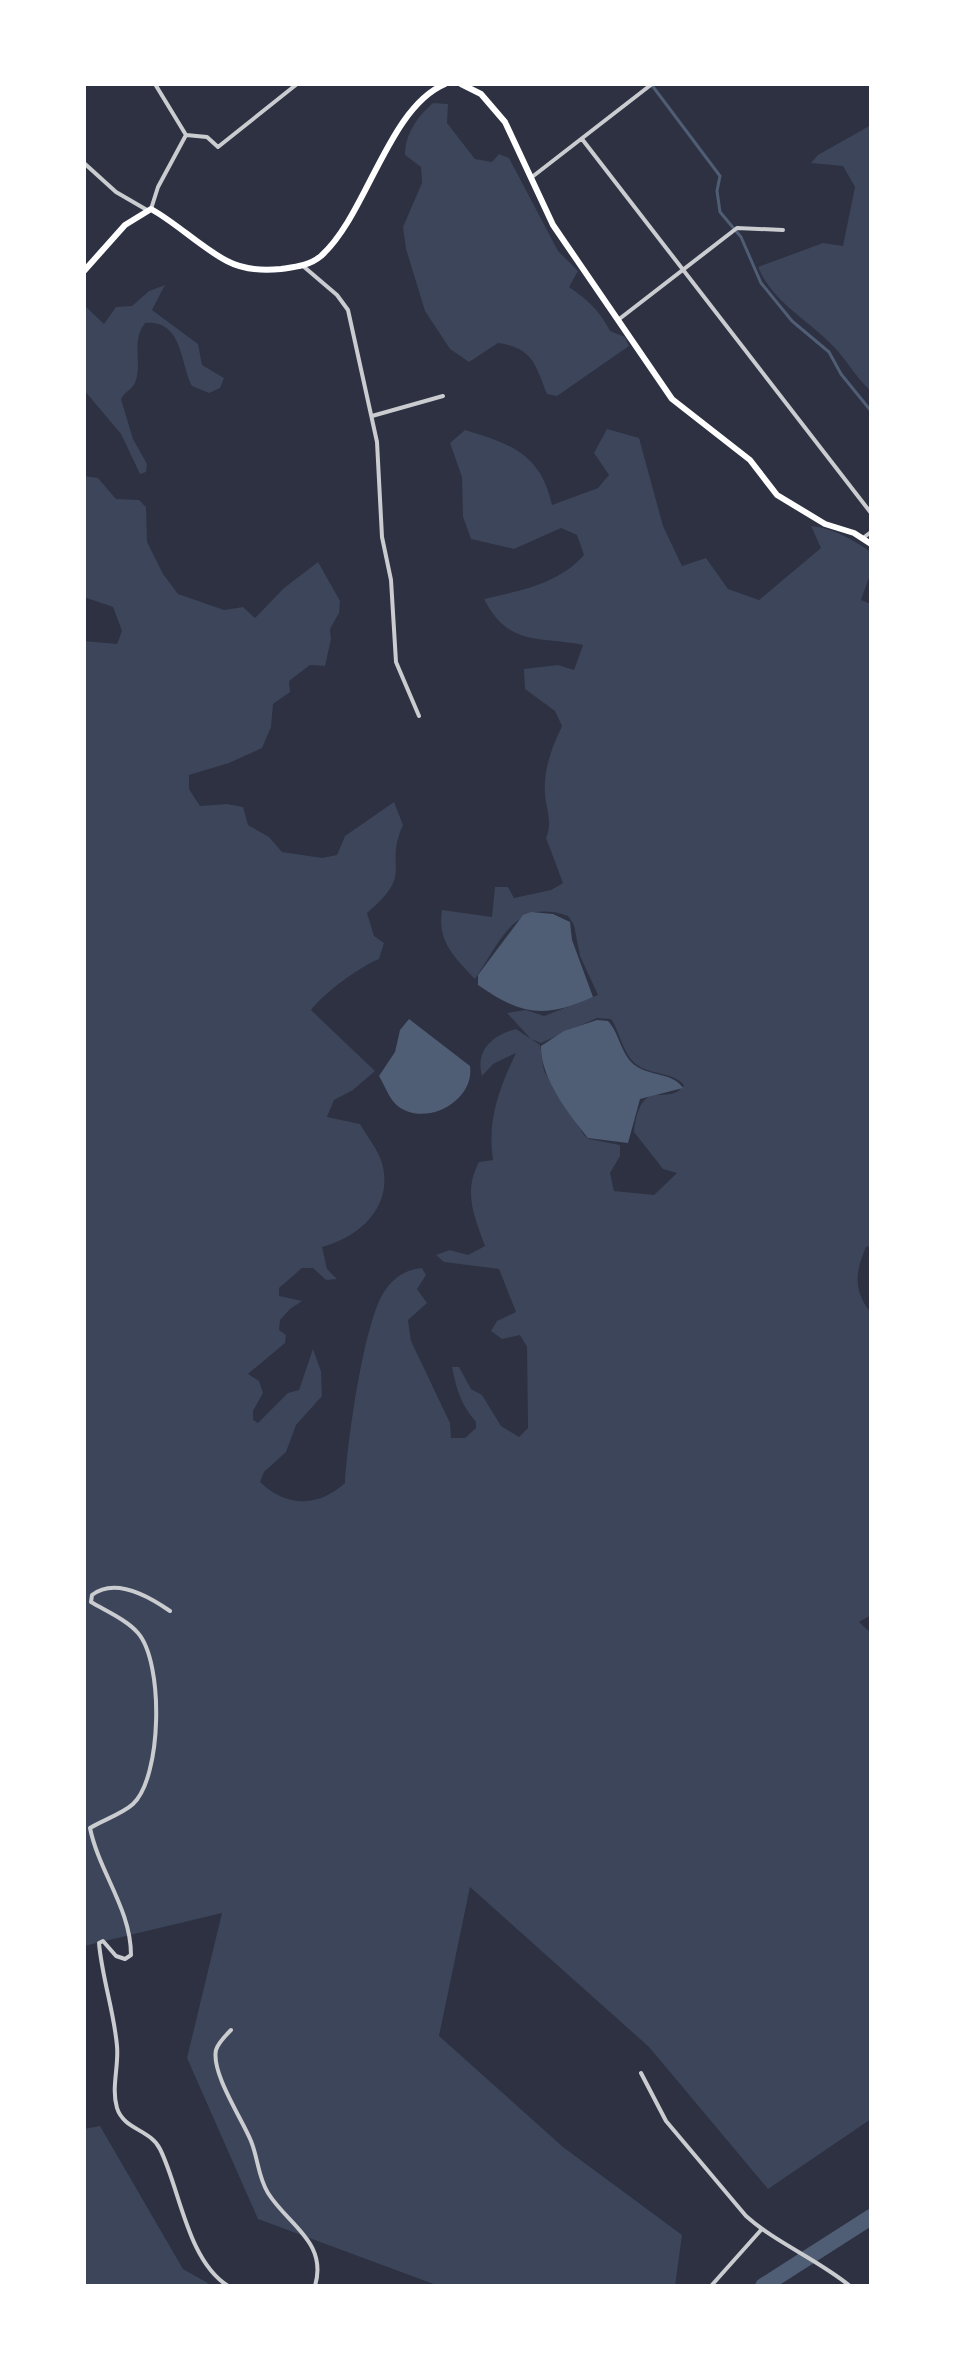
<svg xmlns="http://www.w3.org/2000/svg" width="955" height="2370" viewBox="0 0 955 2370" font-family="Ubuntu,sans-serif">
	<rect width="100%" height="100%" fill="#2d3142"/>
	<!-- green -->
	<path fill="#3c4559" d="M433,103L448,104L447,123L475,159L492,162L499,154L509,158L558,251L578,271L569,287C588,300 600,311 610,331L625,337L629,346L557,396L547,394C535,364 533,348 498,343L469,362L450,349L425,311L406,249L403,227L422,183L421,167L405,155C405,134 417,117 433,103Z
		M871,125V391C856,378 848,362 835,348C808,319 774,304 758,267L823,243L843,246L855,187L843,166L811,163L818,155Z
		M165,285L152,310L198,344L202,365L224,378L220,388L209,393L192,386C180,363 183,320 145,323C131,342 142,359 136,380C133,390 126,390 121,399L133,439L147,464L146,472L140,474L121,434L84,390V305L104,324L116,307L132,306L149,291Z
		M607,429L639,438L663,526L682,566L706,558L728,589L759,600L821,548L811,526C834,528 853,540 871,552V572L861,600L871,604V1246L866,1247C855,1273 853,1290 871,1313V1615L859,1622L871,1633V2119L768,2189L649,2047L470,1887L439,2036L563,2147L682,2235L675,2286H439L258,2219L187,2058L222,1913L84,1946V641L117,644L122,631L113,607L84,597V476L98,478L116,499L139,500L146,507L147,542L163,574L178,594L224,610L243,607L255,618L284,588L318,562L340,601L339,613L330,629L331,639L325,666L310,665L289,681L290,692L273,704L271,727L262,748L229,763L189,775V789L200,806L227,804L243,807L248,825L269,837L282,852L322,858L337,855L345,836L394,802L403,825C383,869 416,872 367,913L374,936L384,943L379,959C359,967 324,993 311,1010L375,1071L353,1090L334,1100L327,1117L360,1124C367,1136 378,1150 382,1163C394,1206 360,1237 322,1247L327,1269L337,1279L326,1280L313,1268H302L279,1288V1296L302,1301L290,1309L280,1320L279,1330L286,1335L285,1343L248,1374L259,1381L263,1393L253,1411V1420L258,1423L288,1393L299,1390L313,1349L321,1371L322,1396L296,1425L286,1452L264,1472L260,1482C287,1508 318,1507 345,1483C347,1445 364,1317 386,1289C394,1277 408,1269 422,1268L426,1275L417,1289L427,1303L408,1320L411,1341L450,1423L451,1438H465L476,1428V1422C461,1405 456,1388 452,1367H459L471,1389L482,1395L501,1426L519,1437L528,1428L527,1347L520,1335L502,1339L491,1331L497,1321L516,1312L499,1269L444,1262L436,1255L450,1250L468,1255L485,1246C474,1216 463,1192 479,1162L493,1160C487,1120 499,1089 516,1053L493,1064L482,1076C475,1051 492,1035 516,1029L540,1045L544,1071L584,1135L589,1139L620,1145V1156L610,1173L614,1191L654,1195L677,1173L663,1169L634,1132C641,1072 668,1109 684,1085C673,1072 651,1075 637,1065C623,1055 620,1032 611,1019L597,1018L541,1043L531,1039L507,1013L526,1010L544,1016L598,995L580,956L574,925L568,916C515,897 501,941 475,979C454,957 437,941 442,910L492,917L495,887H508L514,898L551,890L563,883L546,838C553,822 546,810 545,794C543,770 552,747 562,726L555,711L525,689L524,669L558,665L574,670L583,645C537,636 509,647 484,599C522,590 558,584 584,555L577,535L561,528L514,549L471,539L463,517L462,477L450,443L465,430C511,444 541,454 552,505L598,488L609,475L594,453Z
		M100,2126L183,2269L213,2286H84V2129Z"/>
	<!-- water -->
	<path fill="#4f5d75" d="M531,912L553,914L570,922L572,940L593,997C544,1019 521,1015 478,985V975L523,915Z
		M409,1019L470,1066C475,1100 428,1127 399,1107C390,1101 385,1086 379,1076L395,1052L400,1030Z
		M597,1020L608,1021C620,1034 621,1056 636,1066C650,1076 674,1073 683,1088L640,1099L628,1143L588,1138C569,1115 540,1077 541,1046L564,1031Z"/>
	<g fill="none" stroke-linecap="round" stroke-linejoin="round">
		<!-- stream -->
		<path stroke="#4f5d75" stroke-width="3" d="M651,84L720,176L717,191L720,212L741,237L761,283L792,321L829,352L841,374L871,411
			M734,84H773"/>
		<!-- river -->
		<path stroke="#4f5d75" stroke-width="16" d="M763,2286L871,2217"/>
		<!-- minor -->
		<path stroke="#caccd0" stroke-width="4" d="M155,84L186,135
			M582,139L871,513
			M84,163L116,192L147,210
			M532,177L652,84
			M151,209L158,187L186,135L207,137L218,147L297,84
			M303,266L337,295L348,310L377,442L382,537L391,580L396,662L419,716
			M618,320L737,228L783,230
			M372,416L443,396
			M863,538L871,532
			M170,1611C150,1597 115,1577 92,1595L91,1602C106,1611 127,1620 138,1633C164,1663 162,1777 133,1804C122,1814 103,1820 90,1828C99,1872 131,1909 131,1955L125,1959L116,1956L103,1941L99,1943C102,1978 114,2011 117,2046C119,2066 111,2088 117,2108C124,2130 150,2129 160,2149C180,2189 187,2260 228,2286
			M231,2030C226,2035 218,2043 216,2050C211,2073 242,2119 251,2141C258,2158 258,2177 268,2193C288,2225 328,2242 315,2286
			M641,2073L666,2121L746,2216C776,2243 817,2259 850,2286
			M711,2286L761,2230"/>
		<!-- secondary -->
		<path stroke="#fff" stroke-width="6" d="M461,84L481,94L505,122L553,225L672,399L750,460L777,495L825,524L854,533L871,544
			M84,271L125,225L151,209C178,224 200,247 227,261C244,270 262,271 281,269C295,267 309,266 321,256C367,215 388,108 445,84"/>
	</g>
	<!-- border -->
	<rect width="955" height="2370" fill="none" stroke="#ffffff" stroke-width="172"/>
</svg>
